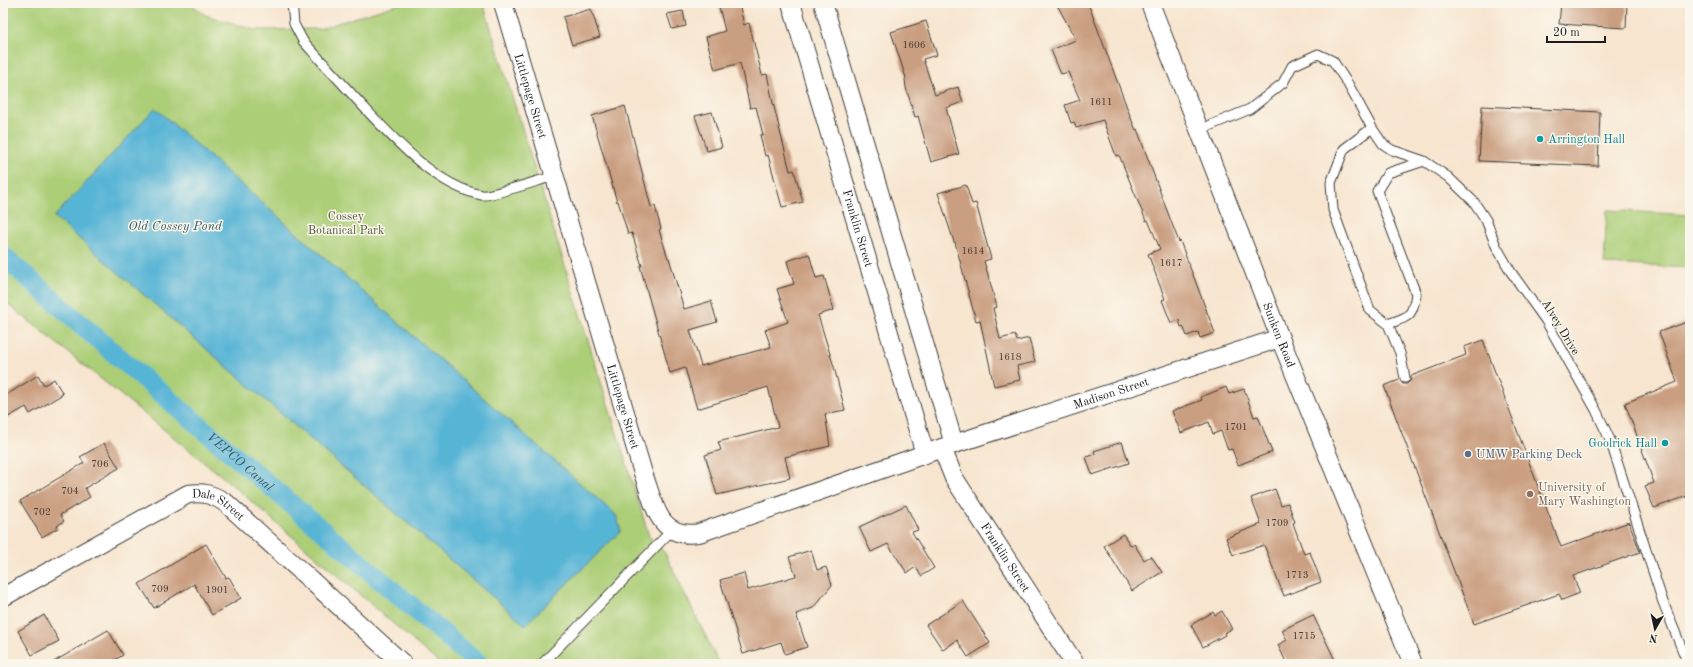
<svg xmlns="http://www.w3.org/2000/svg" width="1693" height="667" viewBox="0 0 1693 667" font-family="'Old Standard TT',serif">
	<rect width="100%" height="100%" fill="#fbf7ec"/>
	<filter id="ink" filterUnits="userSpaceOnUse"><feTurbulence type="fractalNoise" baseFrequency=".025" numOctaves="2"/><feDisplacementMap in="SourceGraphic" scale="8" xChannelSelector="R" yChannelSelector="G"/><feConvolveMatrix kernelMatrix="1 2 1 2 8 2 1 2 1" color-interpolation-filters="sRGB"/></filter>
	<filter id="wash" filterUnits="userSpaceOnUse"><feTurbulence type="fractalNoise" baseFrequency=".012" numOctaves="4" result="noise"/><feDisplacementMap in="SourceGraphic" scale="16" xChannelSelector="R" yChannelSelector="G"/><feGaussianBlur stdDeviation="0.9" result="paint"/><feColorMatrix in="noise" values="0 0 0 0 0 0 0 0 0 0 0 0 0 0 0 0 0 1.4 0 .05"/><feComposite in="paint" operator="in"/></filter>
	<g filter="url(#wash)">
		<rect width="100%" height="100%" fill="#f7e5cf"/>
		<!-- green -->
		<path fill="#acce77" stroke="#64754a" d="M3,3H190L205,15L255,30L318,29L403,3H483L649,536L665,553L719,664H440L229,482L3,300Z
			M1607,210L1690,215V268L1604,264Z"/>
		<!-- water -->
		<path fill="#57b4d5" stroke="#3a6878" d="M155,108L616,515L621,531L525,625L54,217Z"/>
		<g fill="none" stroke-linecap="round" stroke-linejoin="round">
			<!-- canal -->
			<path stroke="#57b4d5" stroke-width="20" id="s1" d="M3,256L107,347L479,664"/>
		</g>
		<g id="blocks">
			<!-- building -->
			<path fill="#ca9e80" d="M718,3H739L744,25L749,23L762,75L767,74L773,103L790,171L794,170L803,202L782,207L768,155L765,156L760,135H763L756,107L750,108L740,63L715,70L706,37L725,31Z
				M1056,3H1088L1132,121L1136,130L1137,129L1166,208L1179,242L1180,241L1215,333L1200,338L1198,332L1187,336L1183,326L1181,327L1179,320L1171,323L1162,300L1165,299L1148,254L1160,249L1148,220L1146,221L1119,155L1116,156L1103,120L1076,128L1074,122L1071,123L1065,105L1080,100L1068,72L1061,74L1051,50L1076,40Z
				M1561,3H1627L1626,28L1559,24Z
				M591,9L600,37L572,45L563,17Z
				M683,11L686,26L672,29L667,14Z
				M926,21L937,55L923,59L935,95L958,87L963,102L946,108L959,154L931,162L918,116L915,117L906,88L905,79L906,78L891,32Z
				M625,106L651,207L655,206L661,229L659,230L668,258H669L684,309L711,301L717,322L690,330L701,366L771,347L765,330L788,322L777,289L794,284L787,261L809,254L816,278L824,276L834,310L818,315L834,367L845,410L825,414L830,446L785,457L790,478L717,495L705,455L721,450L718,442L778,427L768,387L697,409L685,368L670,373L640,266H642L632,233L628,234L618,201L617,202L592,116Z
				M1482,106L1600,112L1598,166L1479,161Z
				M712,112L722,147L707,151L695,116Z
				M966,185L972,204L976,203L991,259L984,261L997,307L993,308L1000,339L1015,335L1017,341L1029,338L1035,362L1017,366L1020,380L994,386L980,320L976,321L955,242H954L938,193Z
				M1690,321V495L1654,508L1645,486L1654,483L1625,403L1677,382L1659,332Z
				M1483,340L1561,547L1629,522L1640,552L1573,576L1580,593L1562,600L1559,594L1474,624L1384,386L1399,380L1403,384H1407L1411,380V376L1466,355L1464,347Z
				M38,375L44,385L54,379L63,394L30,414L26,407L3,420V397Z
				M1226,387L1229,394L1244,389L1254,417L1258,416L1272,452L1238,465L1232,449L1228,450L1221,431L1213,434L1209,422L1181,433L1172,411L1202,400L1201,397Z
				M1122,442L1129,463L1092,475L1086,457L1095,454L1094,451Z
				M104,443L119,468L85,488L90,497L60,515L64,521L57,526L58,528L42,537L20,501L84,463L80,457Z
				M1275,489L1281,505L1288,503L1295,522L1293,523L1304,554L1310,552L1321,582L1284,596L1264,545L1233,555L1226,538L1261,524L1251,498Z
				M906,505L918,530L912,532L934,568L921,576L916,567L907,573L888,544L871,552L859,527Z
				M1123,534L1131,546L1134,544L1144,560L1151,556L1162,572L1132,591L1104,546Z
				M206,544L226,578L229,577L241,598L212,615L194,584L154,608L139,584Z
				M811,550L817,570L826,567L832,585L813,608L796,614L807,647L785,654L781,642L743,654L720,580L744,573L748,590L796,576L789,557Z
				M963,601L990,643L968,657L957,640L943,650L926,625Z
				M1222,611L1232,629L1224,633L1225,635L1203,647L1191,625L1213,612L1215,615Z
				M44,615L59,641L32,655L18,631Z
				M1313,615L1337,664H1287L1278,645L1287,640L1282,630Z
				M108,630L123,655L108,664H50Z"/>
		</g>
	</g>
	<g filter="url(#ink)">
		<use href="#blocks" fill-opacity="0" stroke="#3d3a37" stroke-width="1"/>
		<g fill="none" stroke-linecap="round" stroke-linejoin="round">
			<!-- lane casing -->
			<g stroke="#3d3a37" stroke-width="11">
				<path id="lane" d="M292,3L294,24L303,41C322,62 341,82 360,103C391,136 435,186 482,195C489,197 543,179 555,176
					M1372,128L1344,149L1331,183L1333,210L1370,310L1388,324L1400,353L1405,378
					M1199,130L1250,109L1283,83L1292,66L1318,54L1333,61L1348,84L1372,128L1383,144L1392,150L1424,161L1448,177L1474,202L1486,220L1496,246L1511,272L1546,321L1596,410L1610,440L1663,602L1688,664
					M1388,324C1409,316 1412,318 1416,294L1377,191L1388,173L1424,161
					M542,664L672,530"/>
			</g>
			<!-- street casing -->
			<g stroke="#3d3a37" stroke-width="20">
				<g id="street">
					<path id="s2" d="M503,3L643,473C654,503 658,540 699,533L942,448L1280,338"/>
					<path id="s3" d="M791,3L925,454"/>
					<path d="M823,3L954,444"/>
					<path id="s4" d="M1150,3L1280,338L1413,664"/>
					<path id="s5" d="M942,448L954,478L1075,664"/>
					<path id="s6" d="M3,597L188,494C204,492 212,494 226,503L403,664"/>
				</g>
			</g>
			<!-- lane -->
			<use href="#lane" stroke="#fff" stroke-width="9"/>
			<!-- street -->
			<use href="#street" stroke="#fff" stroke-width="18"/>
		</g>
	</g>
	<!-- markers -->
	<g fill="#0f9aa8" stroke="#fbf7ec" stroke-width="1.5">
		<circle cx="1540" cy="139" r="4"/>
		<circle cx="1665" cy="443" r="4"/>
	</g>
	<circle fill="#5c6f8a" stroke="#fbf7ec" stroke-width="1.5" cx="1468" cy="454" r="4"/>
	<circle fill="#8d6e63" stroke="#fbf7ec" stroke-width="1.5" cx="1530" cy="494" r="4"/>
	<g text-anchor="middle" stroke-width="3" stroke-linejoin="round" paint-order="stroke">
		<!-- number labels -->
		<g font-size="10" fill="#483c35">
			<text x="914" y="48">1606</text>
			<text x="1101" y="105">1611</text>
			<text x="973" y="254">1614</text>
			<text x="1171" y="266">1617</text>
			<text x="1010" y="360">1618</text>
			<text x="1236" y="430">1701</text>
			<text x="100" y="467">706</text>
			<text x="70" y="494">704</text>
			<text x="42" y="515">702</text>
			<text x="1277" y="526">1709</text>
			<text x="1297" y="578">1713</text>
			<text x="160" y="592">709</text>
			<text x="217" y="593">1901</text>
			<text x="1304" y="639">1715</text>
		</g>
		<!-- street labels -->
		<g font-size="12" fill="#1c1c1c" stroke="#fbf7ec">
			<text dy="4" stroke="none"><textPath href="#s2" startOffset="97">Littlepage Street</textPath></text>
			<text dy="4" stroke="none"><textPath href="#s3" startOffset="235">Franklin Street</textPath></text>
			<text transform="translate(1561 327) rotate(59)" y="4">Alvey Drive</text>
			<text dy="4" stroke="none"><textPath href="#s4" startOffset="356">Sunken Road</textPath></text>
			<text dy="4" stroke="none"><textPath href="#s2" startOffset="1018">Madison Street</textPath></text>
			<text dy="4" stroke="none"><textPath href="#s2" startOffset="421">Littlepage Street</textPath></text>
			<text dy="4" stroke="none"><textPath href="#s6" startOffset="245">Dale Street</textPath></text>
			<text dy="4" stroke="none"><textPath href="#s5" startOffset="127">Franklin Street</textPath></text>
		</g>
		<!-- culture labels -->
		<g font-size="12" fill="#0d838f" stroke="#fbf7ec" text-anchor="start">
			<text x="1548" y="143">Arrington Hall</text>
			<text x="1657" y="447" text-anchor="end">Goolrick Hall</text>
		</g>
		<!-- park labels -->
		<g font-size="12" fill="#4e5a3c" stroke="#fbf7ec">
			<text x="346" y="220">Cossey<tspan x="346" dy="14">Botanical Park</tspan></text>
		</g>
		<!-- service labels -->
		<g font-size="12" fill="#4e5e75" stroke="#fbf7ec" text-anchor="start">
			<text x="1476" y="458">UMW Parking Deck</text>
		</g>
		<!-- education labels -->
		<g font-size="12" fill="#785e54" stroke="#fbf7ec" text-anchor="start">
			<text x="1538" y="491">University of<tspan x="1538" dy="14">Mary Washington</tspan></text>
		</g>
		<!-- water labels -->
		<g font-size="13" font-style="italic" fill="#345966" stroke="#fbf7ec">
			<text x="175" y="230">Old Cossey Pond</text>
			<text dy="5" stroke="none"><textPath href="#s1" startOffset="314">VEPCO Canal</textPath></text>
		</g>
	</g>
	<!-- margin -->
	<rect width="1693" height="667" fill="none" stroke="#fbf7ec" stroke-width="16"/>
	<!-- north arrow -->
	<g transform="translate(1655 629) rotate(189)" stroke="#fbf7ec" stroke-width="3" paint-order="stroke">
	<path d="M0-3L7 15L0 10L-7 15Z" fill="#1c1c1c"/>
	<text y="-6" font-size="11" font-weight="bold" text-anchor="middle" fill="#1c1c1c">N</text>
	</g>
	<!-- scale -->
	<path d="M1547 36v6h58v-6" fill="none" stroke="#1c1c1c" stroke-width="2"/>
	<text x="1553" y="36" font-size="12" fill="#1c1c1c" stroke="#fbf7ec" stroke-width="3" paint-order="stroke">20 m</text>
</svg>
